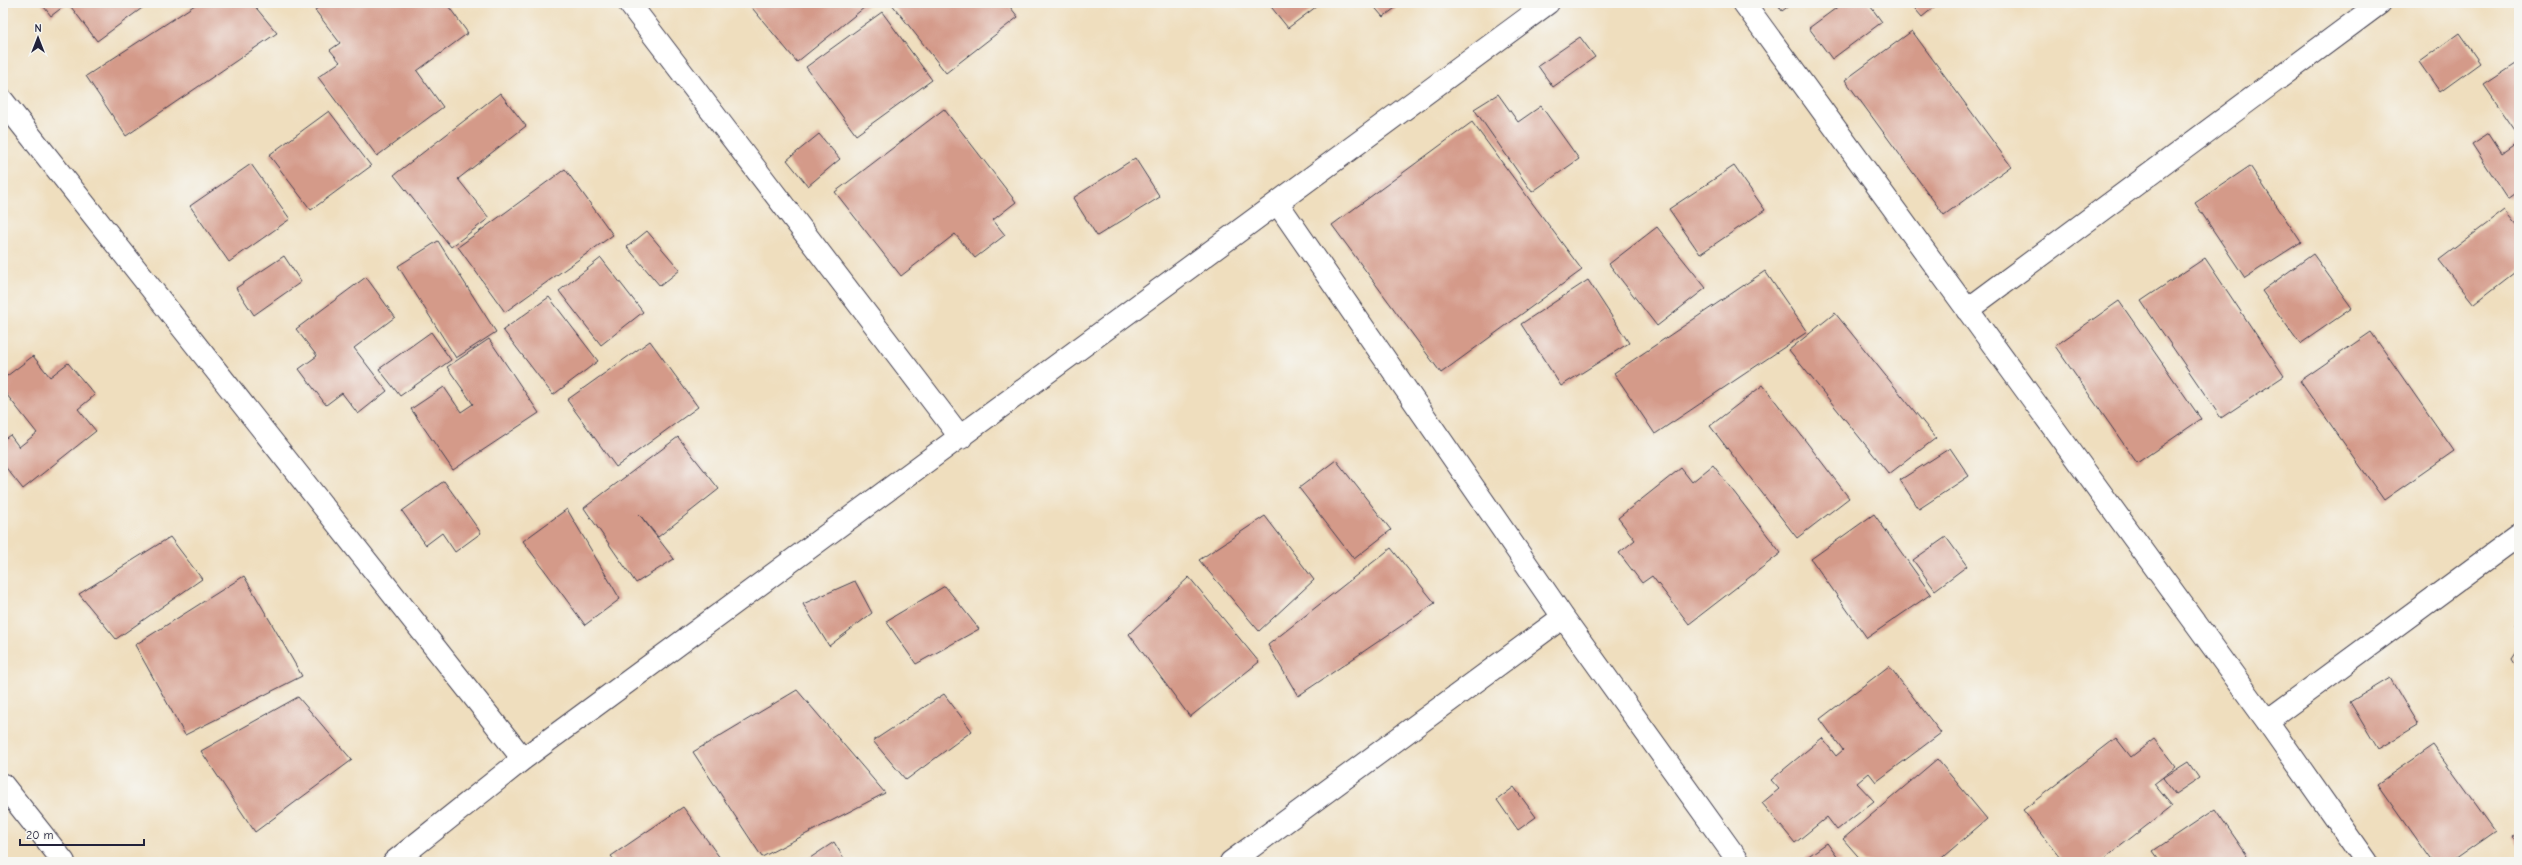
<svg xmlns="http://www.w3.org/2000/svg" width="2522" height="865" viewBox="0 0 2522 865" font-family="'Comic Neue',sans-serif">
	<rect width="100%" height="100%" fill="#f6f6f2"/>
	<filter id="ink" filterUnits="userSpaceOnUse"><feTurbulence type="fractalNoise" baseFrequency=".025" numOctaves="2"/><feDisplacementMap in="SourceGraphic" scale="8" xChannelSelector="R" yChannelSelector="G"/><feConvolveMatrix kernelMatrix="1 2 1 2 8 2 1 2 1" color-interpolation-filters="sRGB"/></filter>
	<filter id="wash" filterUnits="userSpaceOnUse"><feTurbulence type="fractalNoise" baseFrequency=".012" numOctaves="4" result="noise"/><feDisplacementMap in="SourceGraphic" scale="16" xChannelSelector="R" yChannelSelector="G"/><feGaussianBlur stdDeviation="0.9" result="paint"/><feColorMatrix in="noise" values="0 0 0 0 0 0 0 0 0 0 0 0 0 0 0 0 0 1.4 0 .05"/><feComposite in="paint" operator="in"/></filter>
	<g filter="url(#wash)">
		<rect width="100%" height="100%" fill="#efdebe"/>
		<g id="blocks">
			<!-- building -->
			<path fill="#d49a89" d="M41,3H149L97,41L68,3L51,16Z
				M198,3H252L277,33L126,136L86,76Z
				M325,3H446L468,33L417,71L443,107L377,156L318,77L340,62L330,50L340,43L315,10Z
				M748,3H870L797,62Z
				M891,3H1007L1018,17L946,73Z
				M1268,3H1321L1288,28Z
				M1371,3H1402L1383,17Z
				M1777,3H1793L1782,11Z
				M1843,3H1868L1882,22L1832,59L1809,28Z
				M1910,3H1939L1922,17Z
				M882,12L932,80L856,135L806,67Z
				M1912,31L2011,166L1944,215L1845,80Z
				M2459,33L2480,63L2440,92L2419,62Z
				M1580,37L1595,57L1553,87L1538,66Z
				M2519,62V136L2484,85Z
				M500,93L526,126L458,179L489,218L451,247L394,175Z
				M1498,94L1518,122L1541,106L1579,159L1532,192L1474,109Z
				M944,109L1016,202L993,220L1005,235L975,258L955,234L901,276L835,192Z
				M329,111L371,166L311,210L269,155Z
				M1472,122L1582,270L1441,373L1332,225Z
				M2489,133L2502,153L2519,141V191L2508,199L2472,144Z
				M819,134L840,159L808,186L787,160Z
				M1135,158L1160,197L1097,236L1073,198Z
				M251,164L290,219L229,262L190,206Z
				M1734,166L1765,210L1700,254L1669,209Z
				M2250,166L2301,242L2245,278L2195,203Z
				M565,169L613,235L505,312L458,247Z
				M2505,210L2519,227V269L2474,304L2439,260Z
				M1657,227L1706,288L1657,326L1609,264Z
				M647,231L680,270L660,286L627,247Z
				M438,241L496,332L456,358L398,266Z
				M2313,254L2352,308L2300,344L2262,291Z
				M284,256L301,282L254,315L236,288Z
				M601,258L643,312L601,345L559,291Z
				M2205,258L2284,376L2221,418L2141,301Z
				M1765,271L1807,332L1655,434L1614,373Z
				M366,277L395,317L354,348L387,391L358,414L342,393L326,405L299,369L317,356L296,329Z
				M1588,280L1629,343L1561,386L1521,324Z
				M549,297L598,361L553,395L503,330Z
				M2119,301L2201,419L2137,463L2055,346Z
				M1835,313L1936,438L1889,474L1789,350Z
				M431,332L451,360L400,396L379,369Z
				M2371,332L2454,451L2384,500L2300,381Z
				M489,339L539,413L453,470L411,409L444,387L461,412L473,404L447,367Z
				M650,341L698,407L616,467L567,400Z
				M33,356L50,377L68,363L95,395L78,409L96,431L23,489L3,464V440L10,435L19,447L37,433L3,390V379Z
				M1763,385L1849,498L1797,538L1710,426Z
				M678,437L719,489L658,537L639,514L674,559L636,583L584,508Z
				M1950,448L1969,476L1919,509L1900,480Z
				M1336,460L1391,530L1354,559L1299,488Z
				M1713,465L1781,553L1689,624L1652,576L1642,583L1619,553L1635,540L1618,518L1681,468L1692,482Z
				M444,481L481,533L455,552L442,533L426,545L402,511Z
				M567,509L620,599L585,625L523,541Z
				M1874,514L1931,594L1867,638L1811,559Z
				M1265,516L1314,580L1259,631L1199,560Z
				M170,537L202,579L116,639L79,594Z
				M1946,537L1967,566L1935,590L1913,560Z
				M1391,548L1435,603L1298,696L1268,645Z
				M244,576L302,676L185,735L135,645Z
				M1189,577L1259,662L1190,717L1129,634Z
				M855,581L872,613L829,646L803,604Z
				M945,586L979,629L916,664L886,621Z
				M2519,622V635L2514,624Z
				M2519,650V669L2513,659Z
				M1889,666L1941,733L1876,782L1869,773L1857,783L1874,801L1837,830L1827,817L1795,843L1762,803L1779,789L1771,780L1822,738L1836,756L1843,750L1820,719Z
				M2390,678L2418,725L2378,749L2350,702Z
				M797,690L885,793L762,857L693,752Z
				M944,694L972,731L906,780L873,741Z
				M298,697L352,760L255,832L201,751Z
				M2116,738L2131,757L2154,739L2176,767L2154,784L2172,806L2100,862H2064L2023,810Z
				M2433,745L2495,831L2451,862H2432L2377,784Z
				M1937,759L1987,819L1937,862H1863L1843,839Z
				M2188,762L2199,778L2175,794L2163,778Z
				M1514,787L1536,817L1518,830L1497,800Z
				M683,807L723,862H616L611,856Z
				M2215,809L2249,858L2243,862H2161L2153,851Z
				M2519,832V846L2512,837Z
				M834,842L846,862H804Z
				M1827,843L1841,862H1800Z"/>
		</g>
	</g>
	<g filter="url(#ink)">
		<use href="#blocks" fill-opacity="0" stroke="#413e4f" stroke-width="1"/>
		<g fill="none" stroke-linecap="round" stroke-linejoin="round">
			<!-- minor casing -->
			<g stroke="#413e4f" stroke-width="24">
				<path id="minor" d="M629,3L961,438
					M1744,3L2267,721L2366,862
					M3,101L523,759
					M1278,204L1563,617L1739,862
					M1967,310L2380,3
					M2267,721L2519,535
					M3,785L64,862
					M394,862L523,759L1548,3
					M1231,862L1563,617"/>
			</g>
			<!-- minor -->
			<use href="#minor" stroke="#fff" stroke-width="22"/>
		</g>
	</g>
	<!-- margin -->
	<rect width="2522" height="865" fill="none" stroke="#f6f6f2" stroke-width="16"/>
	<!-- north arrow -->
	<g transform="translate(38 38)" stroke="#f6f6f2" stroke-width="3" paint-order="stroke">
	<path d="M0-3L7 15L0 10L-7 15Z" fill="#22223b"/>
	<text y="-6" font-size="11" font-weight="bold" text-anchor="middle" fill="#22223b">N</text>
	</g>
	<!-- scale -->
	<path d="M20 839v6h124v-6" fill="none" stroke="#22223b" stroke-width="2"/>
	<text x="26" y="839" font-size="12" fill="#22223b" stroke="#f6f6f2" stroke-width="3" paint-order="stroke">20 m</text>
</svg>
